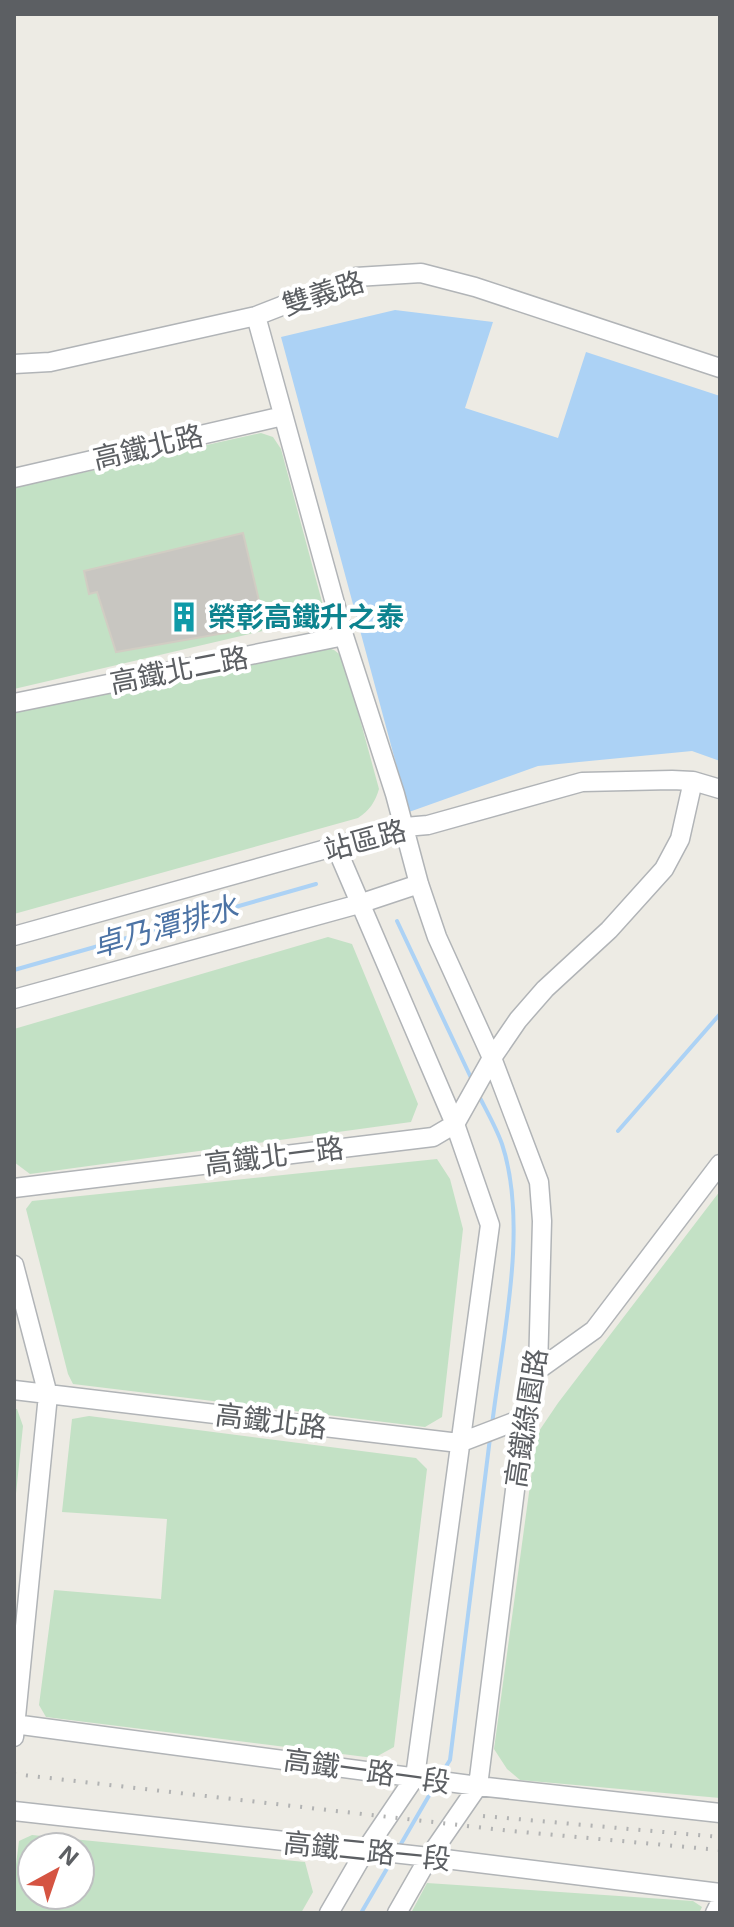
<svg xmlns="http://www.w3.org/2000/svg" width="734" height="1927" viewBox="0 0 734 1927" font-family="Inter,'Noto Sans TC',sans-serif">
	<rect width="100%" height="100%" fill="#edebe4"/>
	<!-- green -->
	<path fill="#c3e1c5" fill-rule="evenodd" d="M261,433L273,437L281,449L325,613L314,619L14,689V488Z
		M320,645L334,650L343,657L379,789C375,802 370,810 358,818L14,914V713Z
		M328,937L352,944L418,1104L411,1122L30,1174L14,1162V1029Z
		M437,1159L450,1179L463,1229L442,1417L425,1427L73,1384L68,1374L26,1209L32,1201Z
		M720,1191V1798L520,1780L507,1769L494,1749L537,1434L558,1403Z
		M14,1409H17L23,1426L14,1513Z
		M89,1416L416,1458L427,1469L394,1747L374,1758L46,1717L39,1705L54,1590L161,1599L167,1519L62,1512L72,1419Z
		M32,1835L305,1862L313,1892L301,1913H14V1880L19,1841ZM32,1847H80V1895H32Z
		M427,1883L693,1901L702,1907L699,1913H411Z"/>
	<!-- water -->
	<path fill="#acd2f5" d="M395,310L493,322L465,408L558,438L586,352L720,396V761L692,751L538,766L409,812L281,337Z"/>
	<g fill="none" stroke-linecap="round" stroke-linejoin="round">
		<!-- stream -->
		<path stroke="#acd2f5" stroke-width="4" d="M397,921L473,1082
			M14,970L316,884
			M478,1094C486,1110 496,1127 502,1144C529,1226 502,1340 492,1425
			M618,1131L720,1014
			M440,1776L450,1760L490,1438
			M398,1849L434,1787
			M361,1913L392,1860"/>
	</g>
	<!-- building -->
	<path fill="#c8c6c1" stroke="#d1cdc3" stroke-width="2" d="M243,533L265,626L116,652L97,592L89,594L84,571Z"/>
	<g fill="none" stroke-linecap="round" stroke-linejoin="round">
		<!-- minor casing -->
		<g stroke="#b1b4b7" stroke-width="21">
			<path id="minor" d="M256,316L344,636L395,794L419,884L437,937L492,1058L539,1182L542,1221L538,1370L524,1418L478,1786L429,1857L397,1913
				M14,364L50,362L256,316L356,277L421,273L475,287L720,368
				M14,478L283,416
				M14,703L344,636
				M14,936L405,827L428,825L582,782L672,780L693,781L720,789
				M14,999L359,904L419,884
				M14,1188L433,1137L455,1124L492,1058L518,1020L545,989L609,930L664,869L680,839L693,781
				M14,1265L48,1395L14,1737
				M538,1370L594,1330L720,1164
				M14,1390L459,1443L524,1418
				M14,1724L478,1786L720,1813
				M14,1811L429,1857L720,1893
				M329,1913L365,1851L415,1777L490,1225L455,1124L336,847
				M715,1913L720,1903"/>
		</g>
		<!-- minor -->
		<use href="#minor" stroke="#fff" stroke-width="18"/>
		<!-- rail -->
		<path stroke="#b2b3b3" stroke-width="4" stroke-dasharray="2 10" stroke-linecap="butt" d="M14,1774L511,1831L720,1850
			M483,1816L720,1837"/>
	</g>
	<!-- icons -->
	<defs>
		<g id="building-bare" transform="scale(2.4)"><path d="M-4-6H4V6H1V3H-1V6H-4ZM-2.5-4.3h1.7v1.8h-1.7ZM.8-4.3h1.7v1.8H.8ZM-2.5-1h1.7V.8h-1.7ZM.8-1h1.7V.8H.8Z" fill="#0f9aa8" stroke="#fff" stroke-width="2.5" paint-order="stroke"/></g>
	</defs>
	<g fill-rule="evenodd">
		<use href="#building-bare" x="184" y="617"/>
	</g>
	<g text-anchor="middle" stroke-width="8" stroke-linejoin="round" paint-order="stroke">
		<!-- street labels -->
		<g font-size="28" fill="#5c5f63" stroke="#fff">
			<text transform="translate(323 293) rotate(-18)" y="10">雙義路</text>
			<text transform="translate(148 447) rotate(-13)" y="10">高鐵北路</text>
			<text transform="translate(179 670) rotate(-11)" y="10">高鐵北二路</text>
			<text transform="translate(365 840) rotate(-15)" y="10">站區路</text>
			<text transform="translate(274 1156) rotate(-7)" y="10">高鐵北一路</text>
			<text transform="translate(526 1418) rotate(-81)" y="10">高鐵綠園路</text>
			<text transform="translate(271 1421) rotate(7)" y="10">高鐵北路</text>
			<text transform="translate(367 1771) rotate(8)" y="10">高鐵一路一段</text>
			<text transform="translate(367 1851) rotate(6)" y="10">高鐵二路一段</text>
		</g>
		<!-- culture labels -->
		<g font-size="28" font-weight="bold" fill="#0d838f" stroke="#fff" text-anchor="start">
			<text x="208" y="627">榮彰高鐵升之泰</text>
		</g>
		<!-- water labels -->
		<g font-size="30" font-style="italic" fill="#4c73a5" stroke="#fff">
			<text transform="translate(165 927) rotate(-16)" y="10">卓乃潭排水</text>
		</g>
	</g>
	<!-- border -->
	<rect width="734" height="1927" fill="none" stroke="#5c5f63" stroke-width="32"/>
	<!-- north arrow -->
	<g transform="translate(56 1871) rotate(40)"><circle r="38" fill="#ffffff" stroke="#bebfc1" stroke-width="2"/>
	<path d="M0-6L14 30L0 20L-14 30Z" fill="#d55442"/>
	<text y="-12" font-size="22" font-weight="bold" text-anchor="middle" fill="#5c5f63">N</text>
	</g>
</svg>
